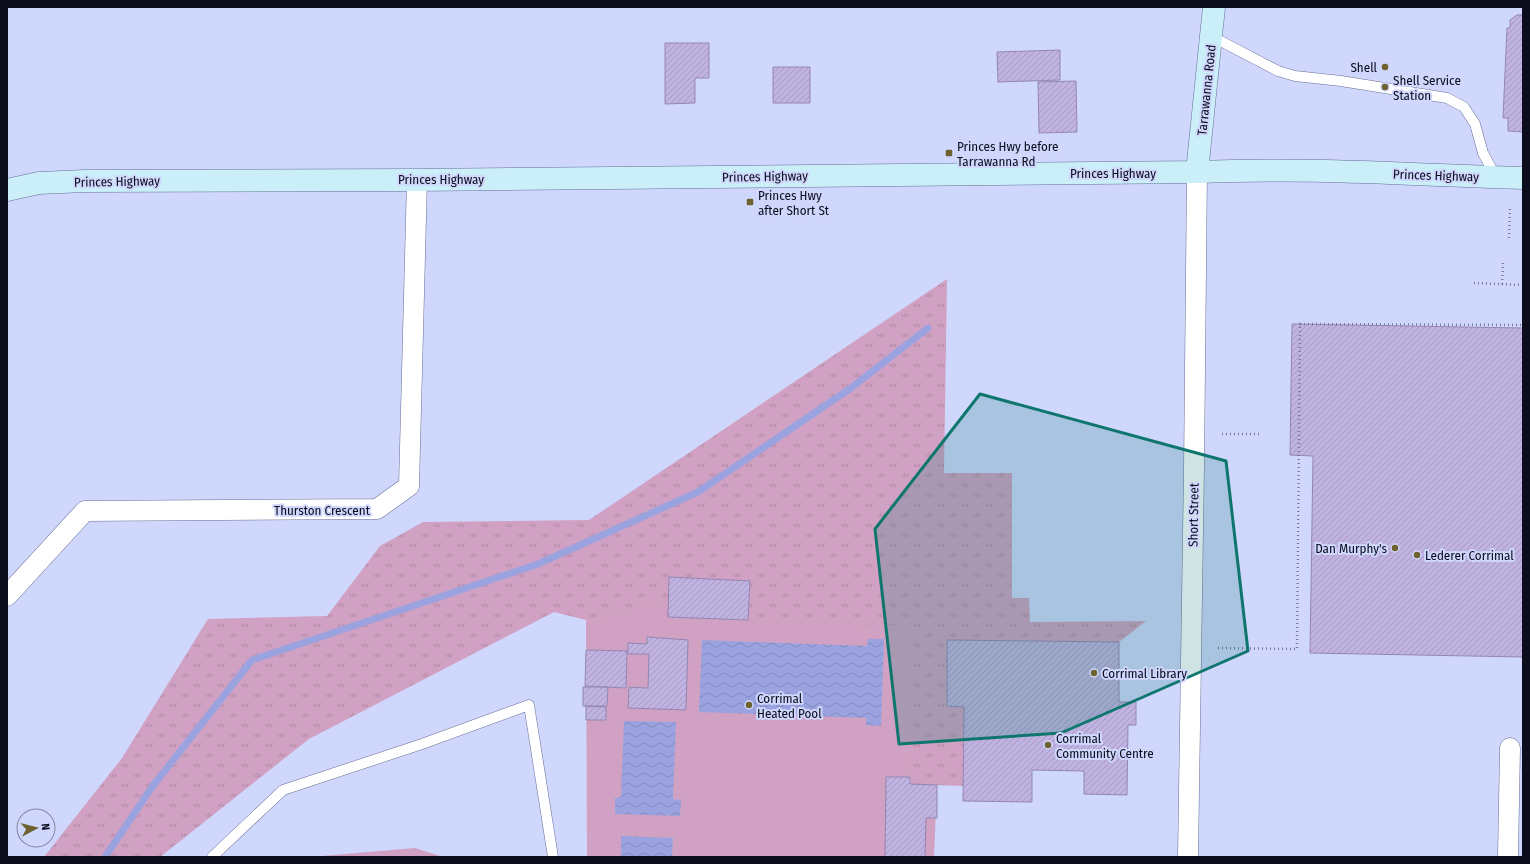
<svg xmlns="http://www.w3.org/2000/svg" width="1530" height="864" viewBox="0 0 1530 864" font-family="'Fira Sans Condensed',sans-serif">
	<defs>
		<pattern id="grass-tufts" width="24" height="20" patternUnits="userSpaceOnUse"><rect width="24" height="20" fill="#d0a1c2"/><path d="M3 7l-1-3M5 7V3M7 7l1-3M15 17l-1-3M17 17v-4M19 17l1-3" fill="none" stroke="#b189a6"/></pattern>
		<pattern id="water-waves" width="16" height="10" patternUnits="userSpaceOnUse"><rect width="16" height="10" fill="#9aa3df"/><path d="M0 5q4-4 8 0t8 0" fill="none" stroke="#838bbf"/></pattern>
		<pattern id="building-hatch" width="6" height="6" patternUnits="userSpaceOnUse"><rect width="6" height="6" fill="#c0b3e2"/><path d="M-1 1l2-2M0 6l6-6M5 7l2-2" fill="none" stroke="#a499c1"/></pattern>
	</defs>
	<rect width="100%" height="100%" fill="#d0d7fd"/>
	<!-- grass -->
	<path fill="url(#grass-tufts)" d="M947,279L944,473H1012V598H1029L1030,622L1146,621L1119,642L947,640V706L964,707L963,786L910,784L586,620L554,612L309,739L160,857H44L122,758L208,619L327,616L380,546L423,522L589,520Z"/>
	<!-- park -->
	<path fill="#d0a1c2" d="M659,601L668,617L913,626L910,784L937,785L934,857H587L586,620Z
		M415,848L443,857H310Z"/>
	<!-- water -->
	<path fill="url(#water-waves)" d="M868,639H884L881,726L866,725V718L699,712L702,640L867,646Z
		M624,721L676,722L673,799L681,800L680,816L615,814V798L621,797Z
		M621,836L673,838L672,857H621Z"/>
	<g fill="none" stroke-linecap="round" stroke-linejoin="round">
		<!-- stream -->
		<path stroke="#9aa3df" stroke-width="7" d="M105,857L152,787L252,660L538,564L698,492L851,388L928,328"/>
	</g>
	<!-- building -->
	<path fill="url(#building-hatch)" stroke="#9386b3" d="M1517,15H1523V132L1508,131V118H1503L1507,28H1510V20Z
		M665,43H709V78H695V103L665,104Z
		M1060,50V80L998,82L997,52Z
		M773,67H810V103H773Z
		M1076,81L1077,132L1039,133L1038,82Z
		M1292,324L1523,328V657L1310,653L1313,456L1290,455Z
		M669,577L750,581L748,620L668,617Z
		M647,637L688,640L686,710L628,708L629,687L648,688L649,654H628V643L647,644Z
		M947,640L1119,642V702H1136V725H1128L1127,795L1084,794V771L1032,770V802L963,801L964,707L947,706Z
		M586,650L627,651L626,688L585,686Z
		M583,687H608L607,706H583Z
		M586,706L606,707V720H586Z
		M886,777H910V784L937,785V818H926L925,857H885Z"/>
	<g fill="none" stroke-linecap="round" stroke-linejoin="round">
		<!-- service casing -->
		<g stroke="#676e98" stroke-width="11">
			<path id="service" d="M1211,36L1278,71L1295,76L1341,81L1447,98L1464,107L1475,124L1483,153L1496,177
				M212,857L283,790L422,744L529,705L553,857"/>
		</g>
		<!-- minor casing -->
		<g stroke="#676e98" stroke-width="21">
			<path id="minor" d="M7,596L85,511L377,509L409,486L417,180
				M1188,857L1194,468L1197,172
				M1508,857L1510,748"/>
		</g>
		<!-- secondary casing -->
		<g stroke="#676e98" stroke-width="23">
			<path id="secondary" d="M1197,172L1214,7
				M7,190L39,183L85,181L417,180L1197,172C1305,167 1414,175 1523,178"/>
		</g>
		<!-- path -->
		<path stroke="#777b97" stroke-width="2.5" stroke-dasharray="1 3" stroke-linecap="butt" d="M1509,238L1510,209
			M1474,283L1522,285
			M1502,284L1503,263
			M1222,434H1259
			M1218,648L1297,649L1300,324L1523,325"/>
		<!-- service -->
		<use href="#service" stroke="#fff" stroke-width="10"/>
		<!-- minor -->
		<use href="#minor" stroke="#fff" stroke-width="20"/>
		<!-- secondary -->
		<use href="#secondary" stroke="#caeff8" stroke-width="22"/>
	</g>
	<!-- marked area -->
	<path fill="#0f766e" fill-opacity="0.2" stroke="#0f766e" stroke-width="3" stroke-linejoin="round" d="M980,394L1226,461L1248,651L1061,733L899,744L875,529Z"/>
	<!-- markers -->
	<g fill="#6e6330" stroke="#d0d7fd" stroke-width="1.5">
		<circle cx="1385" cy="67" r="4"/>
		<circle cx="1385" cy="87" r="4"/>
		<rect x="945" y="149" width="8" height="8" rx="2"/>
		<rect x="746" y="198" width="8" height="8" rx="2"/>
		<circle cx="1395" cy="548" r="4"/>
		<circle cx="1417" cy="555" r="4"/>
		<circle cx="1094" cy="673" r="4"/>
		<circle cx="749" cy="705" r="4"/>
		<circle cx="1048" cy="745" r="4"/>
	</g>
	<g text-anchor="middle" stroke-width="4" stroke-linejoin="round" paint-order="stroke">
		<!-- poi labels -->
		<g font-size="13" fill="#0b0c1c" stroke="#d0d7fd" text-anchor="start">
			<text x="1377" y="72" text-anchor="end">Shell</text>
			<text x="1393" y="85">Shell Service<tspan x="1393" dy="15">Station</tspan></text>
			<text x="957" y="151">Princes Hwy before<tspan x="957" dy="15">Tarrawanna Rd</tspan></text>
			<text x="758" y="200">Princes Hwy<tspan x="758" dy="15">after Short St</tspan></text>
			<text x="1387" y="553" text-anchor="end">Dan Murphy's</text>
			<text x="1425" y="560">Lederer Corrimal</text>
			<text x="1102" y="678">Corrimal Library</text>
			<text x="757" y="703">Corrimal<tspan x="757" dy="15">Heated Pool</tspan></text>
			<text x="1056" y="743">Corrimal<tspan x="1056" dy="15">Community Centre</tspan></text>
		</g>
		<!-- street labels -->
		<g font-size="13" fill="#0b0c1c" stroke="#d0d7fd">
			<text transform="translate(1206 90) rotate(-84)" y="5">Tarrawanna Road</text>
			<text x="1113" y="178">Princes Highway</text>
			<text transform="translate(1436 175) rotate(2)" y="5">Princes Highway</text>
			<text transform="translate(765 176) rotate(-1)" y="5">Princes Highway</text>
			<text x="441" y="184">Princes Highway</text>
			<text transform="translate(117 181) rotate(-1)" y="5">Princes Highway</text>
			<text x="322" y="515">Thurston Crescent</text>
			<text transform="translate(1193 515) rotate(-89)" y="5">Short Street</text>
		</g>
	</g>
	<!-- border -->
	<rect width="1530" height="864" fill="none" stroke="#0b0c1c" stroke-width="16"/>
	<!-- north arrow -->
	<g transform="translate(36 828) rotate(83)"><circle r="19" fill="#d0d7fd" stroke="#8186a3"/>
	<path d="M0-3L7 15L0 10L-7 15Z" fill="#6e6330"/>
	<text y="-6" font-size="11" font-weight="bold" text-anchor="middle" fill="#0b0c1c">N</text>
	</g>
</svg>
